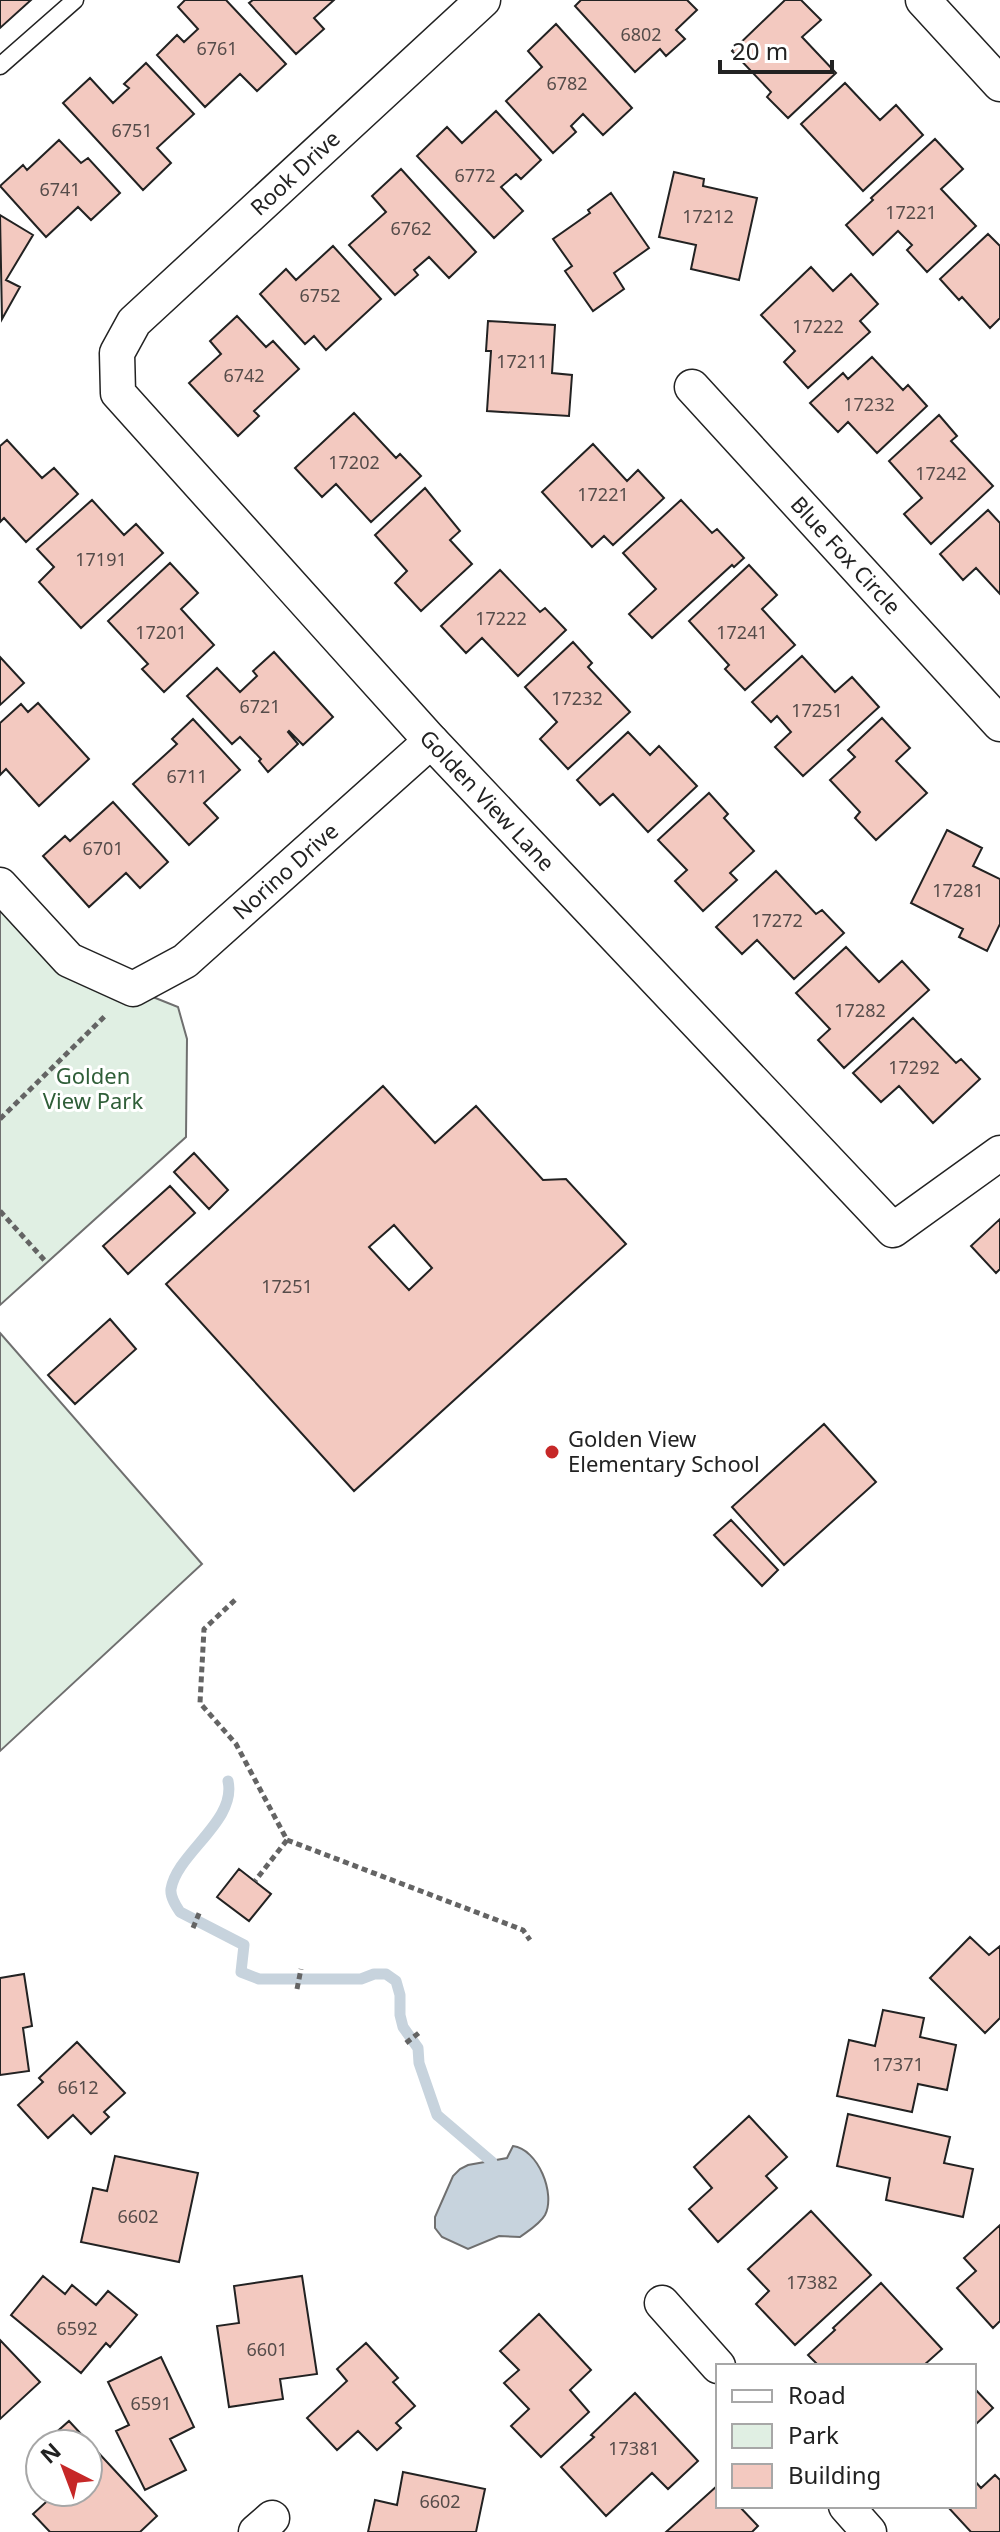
<svg xmlns="http://www.w3.org/2000/svg" width="1000" height="2532" viewBox="0 0 1000 2532" font-family="'Noto Sans',sans-serif">
	<rect width="100%" height="100%" fill="#fff"/>
	<!-- green -->
	<path fill="#e0efe3" stroke="#6f6f6f" stroke-width="2" d="M0,885L133,989L178,1007L187,1039L186,1137L0,1305Z
		M0,1333L202,1564L0,1751Z"/>
	<!-- water -->
	<path fill="#c7d3dd" stroke="#6f6f6f" stroke-width="2" d="M513,2146C538,2149 556,2194 545,2215C540,2224 528,2231 520,2237L499,2236L468,2249L442,2237L435,2228V2217L453,2176L460,2169L468,2165L507,2158Z"/>
	<g fill="none" stroke-linecap="round" stroke-linejoin="round">
		<!-- stream -->
		<path stroke="#c7d3dd" stroke-width="11" d="M228,1781C237,1821 177,1853 171,1889C170,1897 176,1906 180,1912L244,1945L241,1972L259,1979H361L374,1974H386L396,1981L400,1995V2015L403,2027L418,2048L419,2063L437,2115L492,2162"/>
	</g>
	<!-- building -->
	<path fill="#f3c9c0" stroke="#222" stroke-width="2" fill-rule="evenodd" d="M0,0H31L0,28Z
		M185,0H226L286,64L257,91L240,74L205,107L157,55L177,35L184,42L198,29L178,7Z
		M253,0H334L314,18L324,29L296,54L249,3Z
		M581,0H687L697,10L676,30L685,39L666,56L660,49L635,72L575,6Z
		M785,0H801L821,20L802,37L836,73L788,118L767,97L771,92L732,51Z
		M556,24L632,108L603,135L583,114L571,126L576,132L553,153L506,101L542,67L528,51Z
		M146,63L194,114L157,148L171,163L143,190L63,103L90,78L113,103L129,88L124,84Z
		M845,83L880,120L896,105L923,135L863,191L801,124Z
		M496,111L541,160L521,179L516,174L501,187L523,211L494,238L417,156L447,127L462,143Z
		M935,139L963,169L941,189L976,226L927,272L907,250L912,245L898,231L873,255L846,225L873,200L871,198Z
		M59,140L81,163L88,158L120,193L91,220L78,207L46,237L0,186L23,165L27,170Z
		M401,169L476,252L449,278L429,257L414,270L418,275L395,295L349,245L386,212L372,196Z
		M674,172L704,179L703,186L757,198L739,280L691,269L696,245L659,237Z
		M611,193L649,248L614,273L624,289L593,311L565,271L572,266L553,239L590,213L588,210Z
		M0,215L33,235L6,280L20,287L2,319Z
		M988,234L1000,246V318L990,328L962,297L959,300L940,279Z
		M333,246L381,299L326,350L314,336L305,344L260,294L286,269L296,280Z
		M811,267L833,291L851,274L878,304L860,321L870,332L808,388L784,362L795,351L761,315Z
		M237,316L266,347L273,341L299,369L254,411L259,416L238,436L189,383L221,354L210,341Z
		M488,321L555,325L552,373L572,375L569,416L487,411L491,351H486Z
		M872,357L903,390L908,385L927,406L877,453L848,422L838,432L810,403L843,373L848,379Z
		M354,413L396,458L400,454L421,476L371,522L336,484L322,497L295,468Z
		M939,415L957,436L951,441L993,486L931,544L904,514L922,498L889,461Z
		M7,440L42,478L54,468L78,494L26,542L4,518L0,522V446Z
		M593,444L627,481L638,470L664,498L613,545L604,536L592,547L542,492Z
		M425,488L460,531L450,540L472,564L421,611L395,583L407,571L375,535Z
		M92,500L124,535L136,524L163,553L81,628L39,582L54,567L37,549Z
		M681,500L712,533L717,529L744,558L734,567L732,565L652,638L629,614L656,589L623,553Z
		M988,510L1000,523V594L976,568L963,580L940,554Z
		M170,563L198,593L181,609L214,645L164,692L142,669L148,664L108,621Z
		M749,565L777,595L762,609L795,645L745,690L725,669L729,665L689,621Z
		M500,570L540,612L545,608L566,630L518,676L482,638L466,653L441,626Z
		M573,642L592,663L588,667L630,712L568,769L540,739L557,722L525,687Z
		M274,652L333,717L303,745L289,731L288,732L298,744L268,772L259,761L261,759L240,737L232,744L187,696L217,668L240,692L257,676L253,671Z
		M802,656L835,692L852,677L879,707L803,776L775,747L791,732L777,716L771,722L752,702Z
		M0,657L24,683L0,705Z
		M38,703L89,759L39,806L6,769L0,775V723L21,704L28,712Z
		M882,718L910,748L896,761L927,793L876,840L855,818L860,812L830,780L855,757L848,750Z
		M193,719L240,770L204,803L218,818L189,845L133,784L177,744L172,739Z
		M628,732L650,755L659,746L697,786L648,832L613,794L600,805L577,780Z
		M709,793L728,814L724,818L754,851L730,873L737,880L703,911L675,881L687,870L658,840Z
		M113,802L168,862L140,888L126,873L89,907L43,856L65,836L70,841Z
		M947,830L982,848L973,866L1000,879V924L987,951L959,937L963,929L911,903Z
		M776,871L816,914L822,910L844,933L794,979L757,940L742,954L716,927Z
		M846,947L879,982L902,961L929,990L844,1068L818,1040L830,1029L796,993Z
		M913,1018L956,1063L961,1059L980,1079L933,1123L899,1086L881,1102L853,1073Z
		M383,1086L435,1143L476,1106L543,1180L566,1179L626,1244L354,1491L166,1284ZM394,1225L432,1268L409,1290L369,1247Z
		M194,1153L228,1190L209,1209L174,1172Z
		M170,1186L195,1213L128,1274L103,1246Z
		M1000,1219V1269L996,1273L971,1246Z
		M110,1319L136,1349L75,1404L48,1375Z
		M824,1424L876,1482L784,1565L732,1507Z
		M731,1520L778,1570L762,1586L714,1535Z
		M239,1869L271,1894L249,1921L217,1897Z
		M970,1937L989,1955L1000,1946V2018L985,2033L930,1978Z
		M24,1974L32,2026L23,2028L29,2071L0,2075V1978Z
		M883,2010L924,2018L920,2037L956,2045L947,2090L918,2084L912,2112L837,2096L849,2040L875,2046Z
		M77,2042L125,2093L104,2112L109,2117L91,2134L73,2115L48,2138L18,2105L43,2082L39,2078Z
		M848,2114L950,2137L944,2163L973,2169L963,2217L886,2200L890,2178L837,2166Z
		M749,2116L787,2157L766,2176L777,2188L718,2242L689,2209L712,2188L694,2167Z
		M115,2156L198,2173L179,2262L81,2242L93,2188L107,2191Z
		M811,2211L871,2275L795,2345L756,2304L769,2291L748,2269Z
		M1000,2225V2321L993,2328L957,2288L976,2271L964,2258Z
		M43,2276L65,2294L72,2285L96,2305L108,2291L137,2315L110,2347L106,2343L81,2373L11,2315Z
		M302,2276L317,2374L280,2379L283,2399L229,2407L217,2326L239,2323L234,2286Z
		M881,2283L942,2349L923,2366H819L808,2355L835,2330L833,2328Z
		M539,2314L591,2370L570,2390L589,2412L541,2457L511,2426L529,2409L504,2383L519,2370L500,2351Z
		M0,2340L40,2382L0,2419Z
		M366,2343L398,2378L393,2382L415,2406L396,2423L401,2428L377,2450L358,2431L337,2450L307,2418L347,2381L337,2369Z
		M161,2357L194,2427L170,2439L186,2470L145,2490L116,2431L129,2425L108,2382Z
		M974,2388L993,2408L974,2426Z
		M635,2393L698,2461L668,2489L652,2473L606,2516L561,2467L594,2437L591,2435Z
		M69,2421L157,2516L140,2532H50L33,2514L57,2492H88V2444H43Z
		M403,2472L485,2489L476,2532H368L375,2500L397,2505Z
		M995,2475L1000,2480V2532H971L947,2506H974V2480L981,2488Z
		M718,2485V2506H739L758,2526L752,2532H666Z"/>
	<g fill="none" stroke-linecap="round" stroke-linejoin="round">
		<!-- lane casing -->
		<g stroke="#222" stroke-width="19">
			<path id="lane" d="M0,66L75,0"/>
		</g>
		<!-- street casing -->
		<g stroke="#222" stroke-width="37">
			<g id="street">
				<path id="s1" d="M483,0L134,322L117,353L118,393L431,741L893,1230L1000,1153"/>
				<path d="M923,0L1000,84"/>
				<path id="s2" d="M692,387L1000,724"/>
				<path id="s3" d="M0,885L69,960L133,989L185,961L431,741"/>
				<path d="M662,2303L718,2366"/>
				<path d="M846,2506L869,2532"/>
				<path d="M256,2532L272,2518"/>
			</g>
		</g>
		<!-- path -->
		<path stroke="#646464" stroke-width="5" stroke-dasharray="6 4" stroke-linecap="butt" d="M0,1119L105,1016
			M0,1211L47,1263
			M235,1600L204,1629L200,1703L236,1744L287,1840L255,1881
			M287,1840L523,1930L530,1940
			M193,1928L200,1911
			M297,1989L301,1969
			M406,2043L420,2032"/>
		<!-- lane -->
		<use href="#lane" stroke="#fff" stroke-width="16"/>
		<!-- street -->
		<use href="#street" stroke="#fff" stroke-width="34"/>
	</g>
	<!-- markers -->
	<circle fill="#c62828" stroke="#fff" stroke-width="3" cx="552" cy="1452" r="8"/>
	<g text-anchor="middle" stroke-width="6" stroke-linejoin="round" paint-order="stroke">
		<!-- number labels -->
		<g font-size="18" fill="#564c4a">
			<text x="641" y="41">6802</text>
			<text x="217" y="55">6761</text>
			<text x="567" y="90">6782</text>
			<text x="132" y="137">6751</text>
			<text x="475" y="182">6772</text>
			<text x="60" y="196">6741</text>
			<text x="911" y="219">17221</text>
			<text x="708" y="223">17212</text>
			<text x="411" y="235">6762</text>
			<text x="320" y="302">6752</text>
			<text x="818" y="333">17222</text>
			<text x="522" y="368">17211</text>
			<text x="244" y="382">6742</text>
			<text x="869" y="411">17232</text>
			<text x="354" y="469">17202</text>
			<text x="941" y="480">17242</text>
			<text x="603" y="501">17221</text>
			<text x="101" y="566">17191</text>
			<text x="501" y="625">17222</text>
			<text x="161" y="639">17201</text>
			<text x="742" y="639">17241</text>
			<text x="577" y="705">17232</text>
			<text x="260" y="713">6721</text>
			<text x="817" y="717">17251</text>
			<text x="187" y="783">6711</text>
			<text x="103" y="855">6701</text>
			<text x="958" y="897">17281</text>
			<text x="777" y="927">17272</text>
			<text x="860" y="1017">17282</text>
			<text x="914" y="1074">17292</text>
			<text x="287" y="1293">17251</text>
			<text x="898" y="2071">17371</text>
			<text x="78" y="2094">6612</text>
			<text x="138" y="2223">6602</text>
			<text x="812" y="2289">17382</text>
			<text x="77" y="2335">6592</text>
			<text x="267" y="2356">6601</text>
			<text x="151" y="2410">6591</text>
			<text x="634" y="2455">17381</text>
			<text x="440" y="2508">6602</text>
		</g>
		<!-- street labels -->
		<g font-size="22" fill="#222" stroke="#fff">
			<text transform="translate(295 173) rotate(-43)" y="8">Rook Drive</text>
			<text dy="8" stroke="none"><textPath href="#s2" startOffset="228">Blue Fox Circle</textPath></text>
			<text dy="8" stroke="none"><textPath href="#s1" startOffset="1100">Golden View Lane</textPath></text>
			<text dy="8" stroke="none"><textPath href="#s3" startOffset="366">Norino Drive</textPath></text>
		</g>
		<!-- park labels -->
		<g font-size="22" fill="#2f5e38" stroke="#fff">
			<text x="93" y="1084">Golden<tspan x="93" dy="25">View Park</tspan></text>
		</g>
		<!-- poi labels -->
		<g font-size="22" fill="#222" stroke="#fff" text-anchor="start">
			<text x="568" y="1447">Golden View<tspan x="568" dy="25">Elementary School</tspan></text>
		</g>
	</g>
	<!-- legend -->
	<rect x="716" y="2364" width="260" height="144" fill="#ffffff" stroke="#a7a7a7" stroke-width="2"/>
	<rect x="732" y="2390" width="40" height="12" fill="#ffffff" stroke="#a7a7a7" stroke-width="2"/>
	<text x="788" y="2404" font-size="24" fill="#222222">Road</text>
	<rect x="732" y="2424" width="40" height="24" fill="#e0efe3" stroke="#a7a7a7" stroke-width="2"/>
	<text x="788" y="2444" font-size="24" fill="#222222">Park</text>
	<rect x="732" y="2464" width="40" height="24" fill="#f3c9c0" stroke="#a7a7a7" stroke-width="2"/>
	<text x="788" y="2484" font-size="24" fill="#222222">Building</text>
	<!-- north arrow -->
	<g transform="translate(64 2468) rotate(318)"><circle r="38" fill="#ffffff" stroke="#a7a7a7" stroke-width="2"/>
	<path d="M0-6L14 30L0 20L-14 30Z" fill="#c62828"/>
	<text y="-12" font-size="22" font-weight="bold" text-anchor="middle" fill="#222222">N</text>
	</g>
	<!-- scale -->
	<path d="M720 60v12h112v-12" fill="none" stroke="#222222" stroke-width="4"/>
	<text x="732" y="60" font-size="24" fill="#222222" stroke="#ffffff" stroke-width="6" paint-order="stroke">20 m</text>
</svg>
